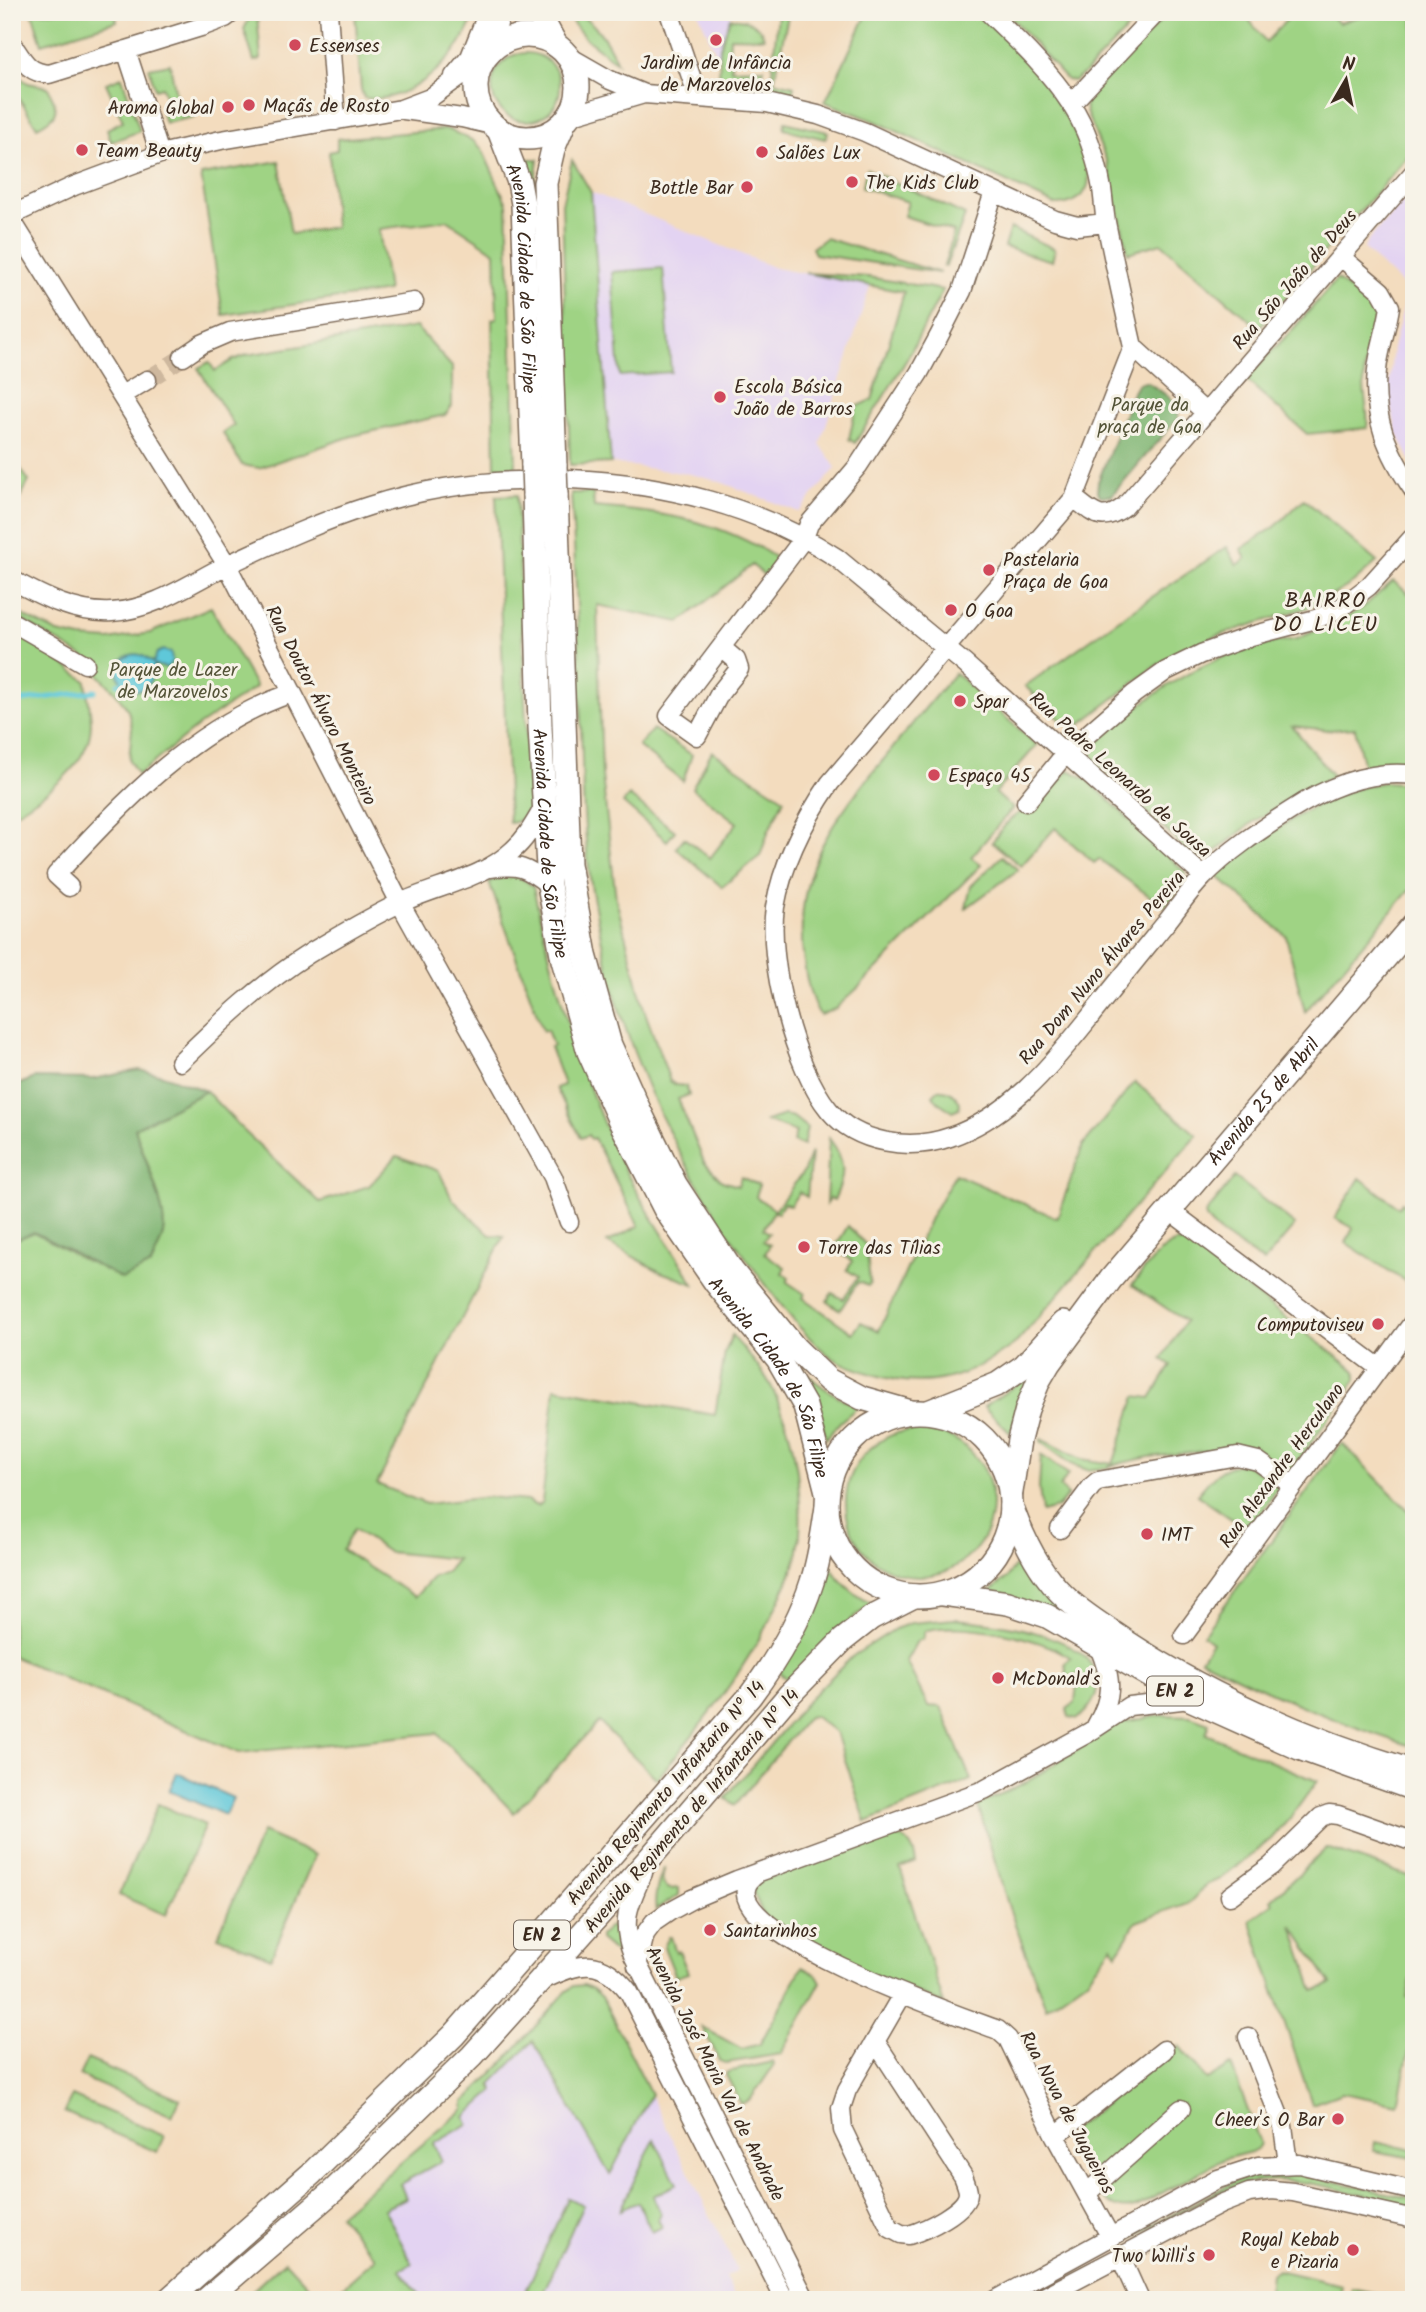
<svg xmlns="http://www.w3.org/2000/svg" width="1426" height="2312" viewBox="0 0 1426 2312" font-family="Kalam,sans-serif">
	<rect width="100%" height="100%" fill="#f7f3e8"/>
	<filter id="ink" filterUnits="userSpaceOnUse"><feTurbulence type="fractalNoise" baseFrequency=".0143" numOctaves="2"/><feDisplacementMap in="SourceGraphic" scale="14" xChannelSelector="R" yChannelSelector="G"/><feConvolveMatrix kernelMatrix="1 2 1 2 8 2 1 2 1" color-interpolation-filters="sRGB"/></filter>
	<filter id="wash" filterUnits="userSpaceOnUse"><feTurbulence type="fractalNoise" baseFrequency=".00686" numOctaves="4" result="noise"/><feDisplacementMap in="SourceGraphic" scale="28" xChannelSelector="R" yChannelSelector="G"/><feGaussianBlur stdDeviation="1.57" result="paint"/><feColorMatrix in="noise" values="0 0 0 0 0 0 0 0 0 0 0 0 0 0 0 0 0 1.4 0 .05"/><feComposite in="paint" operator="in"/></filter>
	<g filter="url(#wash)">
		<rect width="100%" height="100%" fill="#f3dcbe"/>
		<!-- built -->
		<path fill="#e3d3f2" d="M698,12H732L720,47V62Z
			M1414,189V467L1397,433L1390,403L1389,386L1393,348L1408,290L1364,249L1366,243Z
			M591,192L775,268L870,286L820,444L836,468L799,512L718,481L690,474L611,463Z
			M584,1985L593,1989L602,1997L737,2270L725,2277L736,2300H413L339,2215L464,2109V2102L502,2064L566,1992L574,1986Z"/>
		<!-- green -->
		<path fill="#9fd384" stroke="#6d7e51" stroke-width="2" fill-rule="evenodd" d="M32,12H115L117,21L42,44Z
			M355,12H475C462,55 412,105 364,98L361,89Z
			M564,12C591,12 608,41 617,63L585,38Z
			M868,12H977C996,30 1017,49 1034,69C1051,90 1105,167 1084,193C1076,201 1067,206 1056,205L877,122L825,102Z
			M1006,12H1144L1084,74L1074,81L1067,80Z
			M1169,12H1243L1266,42L1294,12H1326L1339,23L1372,12H1414V149L1259,328L1161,243L1128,253L1107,162L1086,112L1085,102L1089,94Z
			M778,14L788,16L774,81L794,86L792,95L770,91Z
			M257,15L261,59L254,61L244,29L249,19Z
			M730,18C744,19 760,22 764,38L730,37L729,55L732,56L731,69L764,68L759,90L719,86L720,47Z
			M492 87a34 34 0 1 1 68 0a34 34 0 1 1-68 0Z
			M170,64L178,105L192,103L195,117L165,123L161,110L169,107L162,87L155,89L149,68Z
			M12,72L28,83L48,87C57,109 62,115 37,127L12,87Z
			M122,77L140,131L111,142L107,129L123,121L106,83Z
			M785,122L828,132L825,139L784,129Z
			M447,129L472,140L482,149L507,204L516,467H495L492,319L497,318L495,252L447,220L379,229L388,291L223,315L201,175L279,161L291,234L335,227L329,152L337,150V139Z
			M525,159H538L534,189L558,824C575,1000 636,1165 747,1303C771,1332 794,1368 826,1389C836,1396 848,1401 858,1407L840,1422L826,1439C816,1383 769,1336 735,1293C717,1271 701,1247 686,1223C610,1102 568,966 554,825L530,189Z
			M572,160L591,192L611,463L570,465L562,204Z
			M867,169L965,215L946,266H944L954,232L904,216L908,202L862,187Z
			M1010,228L1055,249L1052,261L1004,247Z
			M825,238L940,273L815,254L812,248Z
			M663,268L671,372L620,376L612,272Z
			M805,273L868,277L943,290L907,359L855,443L849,439L856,407L872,400L904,292Z
			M1337,279L1377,313C1371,335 1363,360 1364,384C1364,398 1369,413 1367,428L1307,434L1245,379L1294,328Z
			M416,327L452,367V406L445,415L352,436L259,468L242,465L223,433L234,425L198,368L209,362L215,371L233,360L247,355Z
			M12,456L29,481L12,513Z
			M571,493H593L594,507C662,512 720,520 778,559L765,576L752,565L680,622L597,605L602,775L616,899L644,1009L670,1081L676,1085L686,1086L689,1095L678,1099L704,1162L722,1181L738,1186L741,1177L759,1185L756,1197L775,1210L804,1171L811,1152L807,1197L799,1192L790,1206L784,1203L778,1213L774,1211L763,1229L769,1233L763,1241L770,1245L765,1254L785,1267L782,1273L789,1278L787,1282L805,1294L803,1298L853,1333L861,1322L879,1331L930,1218L955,1174L1057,1218L1083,1145L1135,1082L1197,1135L1017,1342C969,1378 928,1393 869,1373C857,1369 843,1365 833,1358C803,1337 779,1302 757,1273C699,1196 652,1110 622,1018C610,983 602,944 595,907C583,848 583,786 581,726C579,648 576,571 571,493Z
			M517,495L529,804C527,814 520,823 509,823L496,496Z
			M1304,499L1377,562L1353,583L1316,605L1216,636L1157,665L1075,728L1063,722L1025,686L1128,613L1227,547L1237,565L1246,559L1241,549L1276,526Z
			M1393,581L1414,598V763L1383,762L1364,768L1355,728L1329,730L1292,726L1333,776L1306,790L1253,822L1205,860L1194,857L1096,764L1091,752L1109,729L1125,716L1167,686L1195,670L1220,658L1276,642L1297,639L1348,616L1362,608Z
			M211,607L256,687L198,726L138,775L129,760L132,728L128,710L117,694L94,670L87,659L12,614V610L58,633L81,638L109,640L150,633Z
			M12,626L86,681C87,695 91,710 91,724C90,767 44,795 12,815Z
			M955,673L1037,745L995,793L1013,808L971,857L981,865L860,986L835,1009L820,1015C809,998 805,973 803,954C794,870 833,819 884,759C907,730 931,701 955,673Z
			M653,729L692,755L683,781L638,746Z
			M712,751L784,799L769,830L760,856L722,887L676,848L684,838L710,858L737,823L692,788Z
			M1069,770L1087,779L1185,872L1183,885L1164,907L1099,859L1094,863L1055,828L1021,866L992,842C1004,827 1013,810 1034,809L1032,807Z
			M1385,782L1414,784V885L1305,1012L1286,936L1217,876C1264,835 1322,792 1385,782Z
			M629,796L675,831L667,841L623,803Z
			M1002,856L1018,870L966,908L971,886Z
			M505,876C517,876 524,878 533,887C553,974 575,1059 611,1141C633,1191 665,1237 694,1284L661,1272L607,1242L639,1226L594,1138L591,1139L588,1135L581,1138L556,1088L564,1085L550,1047L553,1046L547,1030L543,1031L489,882Z
			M938,1090C947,1089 955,1095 960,1102L959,1108L952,1111L938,1102L933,1095Z
			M206,1091L244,1131L320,1202L369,1186L397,1156L439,1171L452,1199L490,1235L504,1236L377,1484L426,1504L489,1497L527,1501L537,1506L542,1502L555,1388L715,1415L725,1352L732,1335C745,1352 764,1370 773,1390C785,1415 793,1443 797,1471C800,1500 803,1527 797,1556C792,1575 783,1592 775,1609C744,1673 701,1725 657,1779L599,1722L514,1813L437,1733L239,1753L12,1656V1253L15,1240L34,1232L87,1262L151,1265C155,1255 161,1244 163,1234C168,1208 143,1155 135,1128ZM354,1529L388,1552L457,1559L446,1572L433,1577L415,1597L342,1550Z
			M784,1115L793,1117L807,1128L803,1146L793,1142L796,1132L766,1121Z
			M829,1138C846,1160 846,1175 834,1200L830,1198L826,1204Z
			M1235,1177L1295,1225L1264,1262C1250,1252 1207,1229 1205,1214Z
			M1360,1178L1398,1207L1402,1202L1414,1211V1287L1346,1243L1353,1228L1335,1218Z
			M848,1226L866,1245L870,1283L868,1286L858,1282L840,1310L827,1301L832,1293L843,1299L858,1277L847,1270L852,1261L834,1249Z
			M1177,1242L1190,1245L1356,1371V1380L1287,1476L1254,1450L1242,1447L1149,1457L1113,1465L1106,1468L1087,1470L1073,1465L1041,1442V1439L1081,1459L1113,1464L1136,1396L1151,1398L1171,1365L1162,1359L1185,1321L1132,1285C1145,1270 1158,1248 1177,1242Z
			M1024,1376L1030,1382L1010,1433L984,1407L1017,1384Z
			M846 1503a73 73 0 1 1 146 0a73 73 0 1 1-146 0Z
			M1342,1443L1414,1516V1747C1340,1724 1270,1694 1201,1659L1212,1642L1203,1635Z
			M1041,1455L1068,1474L1060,1487L1068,1495L1057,1508L1042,1512L1039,1488Z
			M1244,1463L1273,1480L1278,1488L1249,1531L1197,1495C1214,1475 1218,1468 1244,1463Z
			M1021,1557L1029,1570L1075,1619L990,1591L1007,1578Z
			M829,1564C839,1582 853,1594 872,1604L852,1619L794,1684L779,1673Z
			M954,1619C990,1622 1096,1633 1097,1683C1098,1697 1089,1710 1077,1719L1069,1717L1067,1709L1075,1703L1078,1674L1067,1678L1065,1663L1071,1658C1043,1637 959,1620 925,1631L923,1639L917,1641L906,1661L928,1706L941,1707L971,1780L866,1822L836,1733L814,1716L808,1717L735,1805L725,1798L812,1696L853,1656L895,1629L911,1623Z
			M1164,1715L1190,1716L1209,1723L1206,1734L1317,1781L1290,1818L1270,1840L1220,1879L1206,1885L1190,1902L1136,1922L1117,1953L1112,1946L1087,1979L1046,2008L1009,1908L978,1805L1026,1782L1119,1723Z
			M158,1804L205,1825L166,1915L119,1895Z
			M262,1832L315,1855L271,1958L218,1936Z
			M897,1836C910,1840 914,1850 916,1862L900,1868L944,2004L854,1967L764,1917L752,1889L761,1880Z
			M1327,1848L1414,1878V1967L1407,1997L1414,1999V2027L1398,2104L1342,2093L1312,2104L1250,1920L1273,1903L1271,1900ZM1292,1925L1331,1984L1314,1991Z
			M665,1867C662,1876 660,1885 670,1889L679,1888V1895L656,1910C653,1898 659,1878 665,1867Z
			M611,1926L613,1928L634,1979L614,1951L600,1939V1936Z
			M669,1937H671L676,1952L679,1951L688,1973L676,1977L664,1947Z
			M802,1967L817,1975L821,1982L781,2054L726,2063L720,2061L702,2027L742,2049L760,2044Z
			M584,1985L593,1989L602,1997L651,2094L610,2175L533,2041L491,2084L494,2091L465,2117L468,2124L434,2144L442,2161L400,2184L406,2198L384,2209L412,2263L400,2270L424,2300H328L376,2258L339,2215L464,2109V2102L502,2064L566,1992L574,1986Z
			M1179,2046L1207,2080L1231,2065L1260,2143L1258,2148L1251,2152L1224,2159L1140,2205C1123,2213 1112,2207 1099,2194L1100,2172L1094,2174L1088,2172L1069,2137V2132Z
			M87,2059L180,2099L172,2116L79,2076Z
			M773,2062L774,2065L750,2100L741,2104L726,2075L727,2072Z
			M72,2096L164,2136L157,2152L64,2112Z
			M654,2139L677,2184L653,2196L661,2214L658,2219L662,2227L652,2232L638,2202L620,2210Z
			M1375,2142L1414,2150L1413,2158L1373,2151Z
			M1296,2173L1414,2199V2208C1366,2197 1301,2174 1253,2182C1237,2184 1222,2191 1207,2198L1017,2300H1012L1235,2181L1257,2175Z
			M568,2198L583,2205L540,2300H522Z
			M285,2261L321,2300H242Z
			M1277,2270L1342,2285L1339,2300H1268L1271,2274Z
			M1352,2288L1405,2300H1350Z"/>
		<!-- forest -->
		<path fill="#7fb572" stroke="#5d7048" stroke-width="2" d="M1147,382C1160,391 1181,401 1178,418L1112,495L1101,496L1097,492L1098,482L1134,390L1139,383Z
			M139,1070L163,1075L206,1091L135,1128C142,1156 168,1207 163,1234C161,1244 155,1255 151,1265L122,1279L34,1232L15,1240L12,1253V1087L35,1078L93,1079Z"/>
		<!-- water -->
		<path fill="#5ec8d9" stroke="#4c797c" stroke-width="2" d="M163,650L171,653L172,661L167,668L154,665C149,720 95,671 128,656C138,651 146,657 153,663L157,653Z
			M177,1773L233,1798L225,1815L169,1791Z"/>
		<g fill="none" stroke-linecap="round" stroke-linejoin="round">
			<!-- stream -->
			<path stroke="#5ec8d9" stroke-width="5" d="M118,684L121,683
				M12,709L14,702L95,691"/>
		</g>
	</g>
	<g filter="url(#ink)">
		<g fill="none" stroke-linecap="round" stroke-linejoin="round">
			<!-- minor-tunnel -->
			<path stroke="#ceb89e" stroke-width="18" stroke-dasharray="18 9" stroke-linecap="butt" d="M147,380L183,357"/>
			<!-- minor casing -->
			<g stroke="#7b6856" stroke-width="21">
				<path id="minor" d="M328,12L336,121
					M669,12L698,97
					M988,12C1017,40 1049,70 1071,104C1087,129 1097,161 1102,189C1104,202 1104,214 1107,227C1115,267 1124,307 1133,347
					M12,44C23,60 28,73 49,74L201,27L225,18L233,12
					M126,50L160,154
					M568,56L610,80L644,94L767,103L818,115L865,132L1055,220L1077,226L1106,223
					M454,76L470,57L488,12
					M1071,104L1157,12
					M404,110L462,118L492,125
					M569,116L644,94
					M12,215L74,186L160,154L221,140L401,109L430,98L459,77L481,66
					M12,221L227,565L400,903L553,1177L569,1222
					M1341,257L1381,291L1390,307C1387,328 1379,349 1377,370C1372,418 1388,453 1414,491
					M1133,347L1074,498L830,783C804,821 783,861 775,907C767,961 794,1068 829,1110C857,1144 911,1151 950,1137C1008,1117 1049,1068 1086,1022C1112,989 1139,956 1165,924C1178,908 1189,891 1203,877C1228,851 1260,830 1290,811C1327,787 1369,769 1414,775
					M1133,347L1206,413
					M183,357L202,344L230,332L414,302
					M122,395L147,380
					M570,479C663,483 759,506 837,558L965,664L1203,876
					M1074,498C1094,514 1102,524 1125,506L1414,172
					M12,580C43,597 76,614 112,612C156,609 191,582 229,564C329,517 406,484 518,481
					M12,622L85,664
					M722,648L736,660L739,669L720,693L697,736L669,716L804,538L809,524L858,466L919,373L938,338L962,291L994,192
					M1026,802L1066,753L1134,694L1166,671L1201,654L1251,636L1316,619L1339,609L1369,586L1414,536
					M490,868C519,864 526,867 549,885
					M69,887L56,875C123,802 196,725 292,693
					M180,1062C221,1022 261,984 310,953C339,936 368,918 398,904C436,886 483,879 513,850C527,838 535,822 544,807
					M1169,1210L1378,1367
					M1060,1529L1092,1486L1098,1481L1237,1456L1258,1461L1292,1485
					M1184,1635L1414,1321
					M1096,1726C1114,1695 1112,1679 1099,1647
					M643,1873C629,1904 620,1921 633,1955L806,2300
					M757,1874C686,1923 969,2019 998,2030L1008,2039L1055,2136L1110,2236
					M1230,1896L1271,1866L1321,1817L1329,1814L1338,1815L1414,1842
					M637,1966L645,1934L654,1922L670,1911L692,1899L737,1880L984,1790L1088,1733L1129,1706L1190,1699
					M543,1980C580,1962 601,1956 629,1992L785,2300
					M1248,2037L1283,2126L1288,2164
					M875,2041L963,2176C965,2181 968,2188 968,2193C967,2211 925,2230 909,2235L901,2234L890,2228L843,2130L841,2108L847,2090L902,1995
					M1055,2136L1164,2050
					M1087,2193L1181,2109
					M1120,2256L1140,2300
					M995,2300L1215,2180L1258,2166L1299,2164L1414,2191
					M1038,2300L1221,2204L1249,2193L1272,2190L1293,2192L1414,2219"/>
			</g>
			<!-- major casing -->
			<g stroke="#7b6856" stroke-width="26">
				<g id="major">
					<path d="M538,12L556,45"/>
					<circle cx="527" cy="87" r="51"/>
					<path d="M489,53L498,12"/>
					<path id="s1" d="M499,130L519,182L523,204L533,466"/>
					<path d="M555,466L545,183L553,149L564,123"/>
					<path id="s2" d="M534,494L540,727L549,885L563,960L589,1052L620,1121L665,1209L716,1283L778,1359L805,1406L827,1492"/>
					<path d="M556,494L569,864L585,955L610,1045L640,1112L675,1184L732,1271L795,1348L828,1380L862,1398L911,1412"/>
					<path d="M928,1412L998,1384L1024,1366L1063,1323"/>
					<circle cx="919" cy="1504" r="92"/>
					<path id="s3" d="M1011,1492L1019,1440L1027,1409L1039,1380L1049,1363L1111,1279L1414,924"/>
					<path d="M1011,1506C1023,1539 1039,1573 1065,1597C1082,1614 1105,1627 1125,1641C1213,1699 1313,1741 1414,1772"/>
					<path d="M943,1594L1008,1603L1047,1616L1190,1699L1299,1748L1414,1789"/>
					<path d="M168,2300L312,2173L454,2035L750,1696C776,1661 799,1624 812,1582C820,1558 823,1532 827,1507"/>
					<path d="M206,2300L334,2190L472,2056L649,1859L790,1694L843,1640L871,1618L914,1596"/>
				</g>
			</g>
			<!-- minor -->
			<use href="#minor" stroke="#fff" stroke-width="18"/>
			<!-- major -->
			<use href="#major" stroke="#fff" stroke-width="23"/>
			<!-- major-bridge casing -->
			<g stroke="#7b6856" stroke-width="26" stroke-linecap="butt">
				<path id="major-bridge" d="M533,466L534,494
					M555,466L556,494"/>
			</g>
			<!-- major-bridge -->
			<use href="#major-bridge" stroke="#fff" stroke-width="23"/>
		</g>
	</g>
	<!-- markers -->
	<g fill="#d1495b" stroke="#f7f3e8" stroke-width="2.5">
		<circle cx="716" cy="40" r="7"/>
		<circle cx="295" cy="45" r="7"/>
		<circle cx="249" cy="105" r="7"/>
		<circle cx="228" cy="107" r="7"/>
		<circle cx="82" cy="150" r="7"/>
		<circle cx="762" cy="152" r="7"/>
		<circle cx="852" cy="182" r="7"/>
		<circle cx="747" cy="187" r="7"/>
		<circle cx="720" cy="397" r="7"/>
		<circle cx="989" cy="570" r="7"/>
		<circle cx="951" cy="610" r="7"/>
		<circle cx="960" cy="701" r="7"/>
		<circle cx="934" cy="775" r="7"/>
		<circle cx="804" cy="1247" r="7"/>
		<circle cx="1378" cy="1324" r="7"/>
		<circle cx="1147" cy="1534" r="7"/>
		<circle cx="998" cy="1678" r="7"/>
		<circle cx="710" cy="1930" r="7"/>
		<circle cx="1338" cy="2119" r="7"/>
		<circle cx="1353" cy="2250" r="7"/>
		<circle cx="1209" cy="2255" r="7"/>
	</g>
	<g text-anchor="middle" stroke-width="6" stroke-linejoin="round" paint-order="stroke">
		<!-- shield labels -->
		<g fill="#f7f3e8" stroke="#73665b" stroke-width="2">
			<rect x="1147" y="1676.5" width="56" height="29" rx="5"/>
			<rect x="514" y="1920.5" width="56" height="29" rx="5"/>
		</g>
		<g font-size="18" font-weight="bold" fill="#3b2a1e">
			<text x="1175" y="1697">EN 2</text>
			<text x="542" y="1941">EN 2</text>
		</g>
		<!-- poi labels -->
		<g font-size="19" fill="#3b2a1e" stroke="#f7f3e8" text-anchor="start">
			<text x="309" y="52">Essenses</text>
			<text x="716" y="69" text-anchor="middle">Jardim de Infância<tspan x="716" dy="22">de Marzovelos</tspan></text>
			<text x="263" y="112">Maçãs de Rosto</text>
			<text x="214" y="114" text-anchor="end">Aroma Global</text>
			<text x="96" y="157">Team Beauty</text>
			<text x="776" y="159">Salões Lux</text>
			<text x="866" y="189">The Kids Club</text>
			<text x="733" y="194" text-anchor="end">Bottle Bar</text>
			<text x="734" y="393">Escola Básica<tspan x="734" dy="22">João de Barros</tspan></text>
			<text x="1003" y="566">Pastelaria<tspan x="1003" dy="22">Praça de Goa</tspan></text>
			<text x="965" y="617">O Goa</text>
			<text x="974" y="708">Spar</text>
			<text x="948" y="782">Espaço 45</text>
			<text x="818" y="1254">Torre das Tílias</text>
			<text x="1364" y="1331" text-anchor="end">Computoviseu</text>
			<text x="1161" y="1541">IMT</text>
			<text x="1012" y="1685">McDonald's</text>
			<text x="724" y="1937">Santarinhos</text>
			<text x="1324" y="2126" text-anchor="end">Cheer's O Bar</text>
			<text x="1339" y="2246" text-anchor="end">Royal Kebab<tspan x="1339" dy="22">e Pizaria</tspan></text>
			<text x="1195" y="2262" text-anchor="end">Two Willi's</text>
		</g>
		<!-- street labels -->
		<g font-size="19" fill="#3b2a1e" stroke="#f7f3e8">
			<text dy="7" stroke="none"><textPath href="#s1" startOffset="152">Avenida Cidade de São Filipe</textPath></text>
			<text transform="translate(1294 279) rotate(-49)" y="7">Rua São João de Deus</text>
			<text transform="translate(322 705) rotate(63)" y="7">Rua Doutor Álvaro Monteiro</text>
			<text transform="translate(1121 774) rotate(42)" y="7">Rua Padre Leonardo de Sousa</text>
			<text dy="7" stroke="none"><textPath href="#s2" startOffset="350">Avenida Cidade de São Filipe</textPath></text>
			<text transform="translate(1101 967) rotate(-50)" y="7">Rua Dom Nuno Álvares Pereira</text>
			<text dy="7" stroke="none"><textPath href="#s3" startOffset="474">Avenida 25 de Abril</textPath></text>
			<text dy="7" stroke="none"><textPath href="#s2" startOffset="938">Avenida Cidade de São Filipe</textPath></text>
			<text transform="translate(1281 1465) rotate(-54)" y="7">Rua Alexandre Herculano</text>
			<text transform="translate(665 1792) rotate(-49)" y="7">Avenida Regimento Infantaria Nº 14</text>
			<text transform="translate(691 1810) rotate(-49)" y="7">Avenida Regimento de Infantaria Nº 14</text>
			<text transform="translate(716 2073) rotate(63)" y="7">Avenida José Maria Val de Andrade</text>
			<text transform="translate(1068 2112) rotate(62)" y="7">Rua Nova de Jugueiros</text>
		</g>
		<!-- park labels -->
		<g font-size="19" fill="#545438" stroke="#f7f3e8">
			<text x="1150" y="411">Parque da<tspan x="1150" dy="22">praça de Goa</tspan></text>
			<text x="173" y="676">Parque de Lazer<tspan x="173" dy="22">de Marzovelos</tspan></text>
		</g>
		<!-- neighbourhood labels -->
		<g font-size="21" letter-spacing="2" fill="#3b2a1e" stroke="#f7f3e8">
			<text x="1326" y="607">BAIRRO<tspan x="1326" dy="24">DO LICEU</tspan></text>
		</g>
	</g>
	<!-- margin -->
	<rect width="1426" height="2312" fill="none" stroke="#f7f3e8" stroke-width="42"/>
	<!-- north arrow -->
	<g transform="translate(1346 80) rotate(9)" stroke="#f7f3e8" stroke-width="5" paint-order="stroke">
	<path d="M0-5L12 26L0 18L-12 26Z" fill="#3b2a1e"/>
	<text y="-10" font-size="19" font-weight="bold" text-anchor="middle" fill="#3b2a1e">N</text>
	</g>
</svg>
